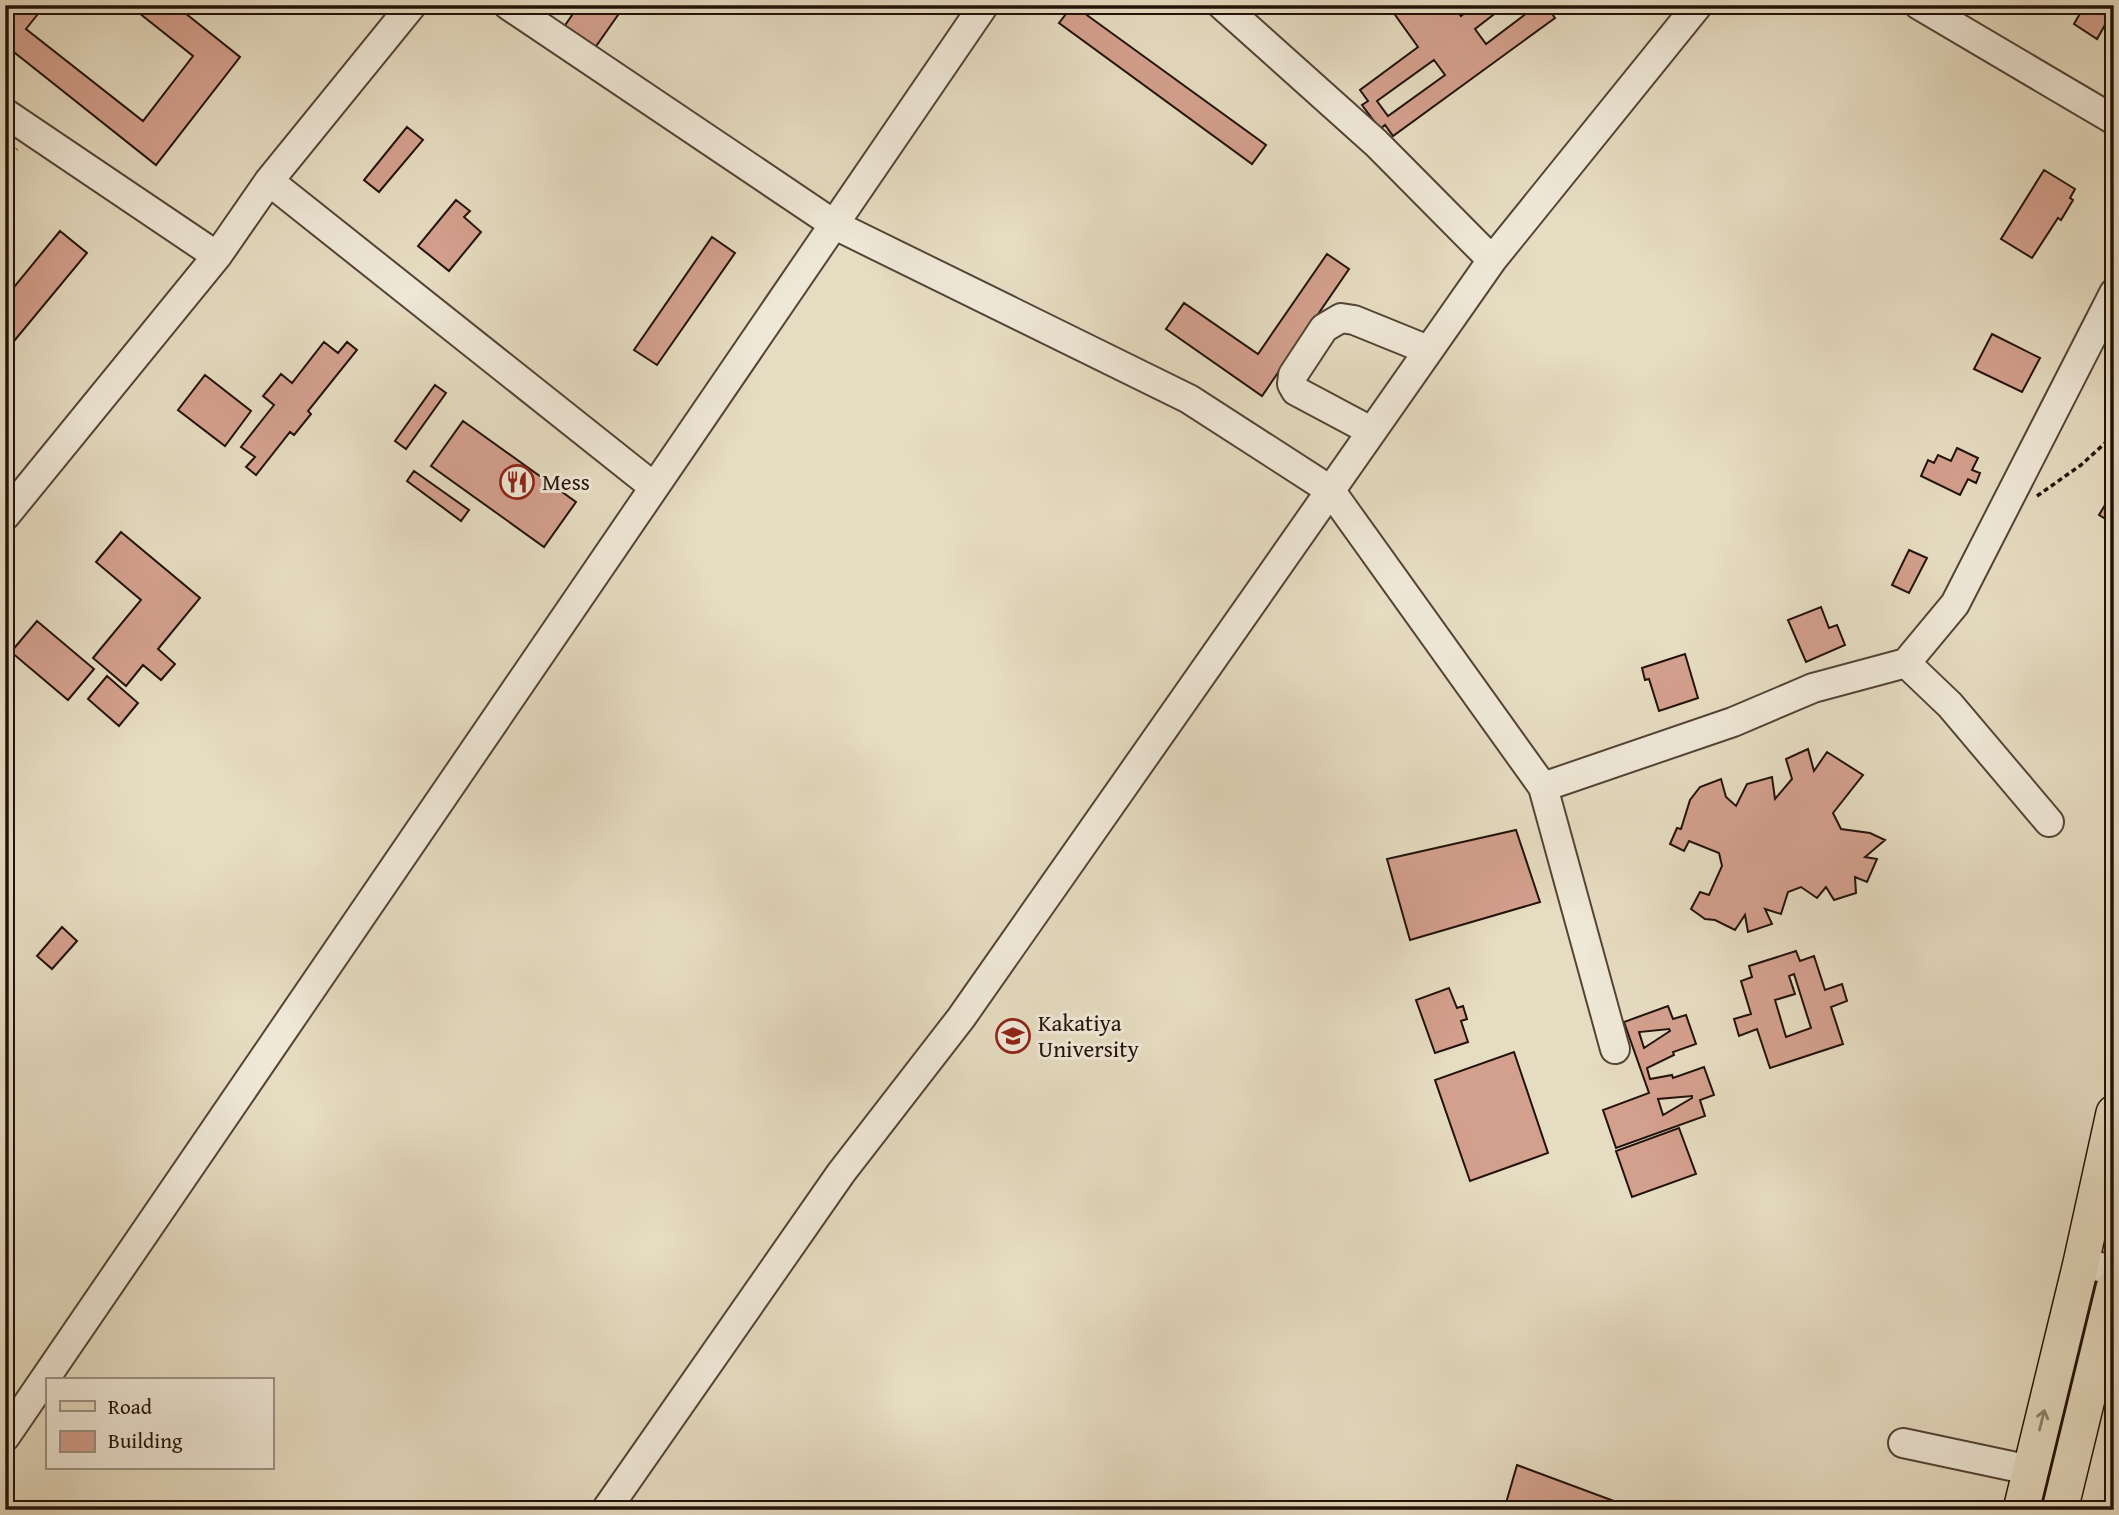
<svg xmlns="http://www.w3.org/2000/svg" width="2119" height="1515" viewBox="0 0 2119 1515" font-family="'Gentium Book Plus',serif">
	<rect width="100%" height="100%" fill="#e6dcc1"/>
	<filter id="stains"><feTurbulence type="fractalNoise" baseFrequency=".00286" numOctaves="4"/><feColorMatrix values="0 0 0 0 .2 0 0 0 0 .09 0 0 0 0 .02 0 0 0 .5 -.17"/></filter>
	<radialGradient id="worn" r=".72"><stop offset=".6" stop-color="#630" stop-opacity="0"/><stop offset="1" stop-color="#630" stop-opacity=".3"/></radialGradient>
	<!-- building -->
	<path fill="#d4a08e" stroke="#221209" stroke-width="2" fill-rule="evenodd" d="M12,5H45L26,29L143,121L193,56L129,5H175L240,57L156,165L5,45V14Z
		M579,5H625L592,52L557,37Z
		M1073,5L1266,145L1252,164L1059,23Z
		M1388,5H1453L1461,16L1475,5H1506L1475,29L1486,44L1535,7L1533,5H1546L1555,18L1393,136L1385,125L1380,129L1362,105L1368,101L1360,90L1418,47ZM1434,60L1445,75L1388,116L1377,101Z
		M2085,5H2107L2114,9L2097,39L2074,24Z
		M407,127L423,140L379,192L364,180Z
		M2044,170L2075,189L2070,198L2073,200L2061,220L2058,218L2032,258L2001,239Z
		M456,200L470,211L464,217L481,232L449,271L418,246Z
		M60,231L87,253L5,352V298Z
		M712,237L735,253L657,365L634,350Z
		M1327,254L1349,269L1262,396L1166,329L1184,303L1258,354Z
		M1992,334L2040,358L2022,392L1974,369Z
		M324,342L338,353L347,342L357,350L308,411L311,414L294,435L290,432L256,475L246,467L255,457L241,447L274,405L263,396L281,374L292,383Z
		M205,375L251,411L225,446L178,410Z
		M435,385L446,393L406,449L395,441Z
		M463,421L576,502L544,547L431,466Z
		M1957,448L1978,458L1972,470L1980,473L1976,483L1968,479L1960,495L1921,476L1928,460L1934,463L1938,455L1951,461Z
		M414,471L469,510L461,521L407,481Z
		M2114,490V524L2099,515Z
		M121,532L200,598L158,649L175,664L161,680L143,665L126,686L93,658L141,600L96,562Z
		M1909,550L1927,558L1909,593L1892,585Z
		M1821,607L1829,628L1837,625L1845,645L1806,662L1788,620Z
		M37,621L94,669L68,700L11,652Z
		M1685,654L1698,698L1659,711L1649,679L1645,680L1642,668Z
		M107,676L138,703L119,726L88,699Z
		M1808,749L1814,771L1827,752L1863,775L1833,813L1841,829L1870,833L1885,840L1865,857L1877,859L1867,882L1855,877L1856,893L1834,900L1826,887L1817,898L1801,887L1788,892L1781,914L1765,909L1772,924L1748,932L1745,915L1735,930L1715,920L1705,919L1691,909L1700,892L1709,895L1722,866L1719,853L1689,841L1684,851L1670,844L1677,828L1681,829L1690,800L1700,787L1721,779L1726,797L1736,806L1747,784L1772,777L1775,799L1792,779L1786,759Z
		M1516,830L1540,902L1410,940L1387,859Z
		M62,927L77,941L52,969L37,956Z
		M1796,951L1800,961L1814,956L1825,990L1842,984L1847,1001L1831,1007L1843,1044L1770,1068L1757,1029L1739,1036L1734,1019L1751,1014L1741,981L1752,977L1749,966ZM1794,974L1811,1028L1786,1037L1775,1000L1795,994L1789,976Z
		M1449,988L1457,1008L1463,1006L1467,1019L1461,1021L1468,1042L1435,1053L1416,1000Z
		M1668,1006L1673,1019L1686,1015L1696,1044L1673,1052L1674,1055L1647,1068L1650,1079L1672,1075L1673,1078L1704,1067L1714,1095L1700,1100L1705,1116L1616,1148L1603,1110L1649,1093L1624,1022ZM1669,1029L1670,1031L1644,1048L1639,1032ZM1692,1096V1098L1663,1115L1658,1099Z
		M1514,1052L1548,1153L1470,1181L1435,1080Z
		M1679,1128L1696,1174L1632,1197L1616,1151Z
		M1517,1465L1638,1510H1504Z"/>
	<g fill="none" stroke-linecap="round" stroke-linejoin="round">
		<!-- minor casing -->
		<g stroke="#534437" stroke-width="32">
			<path id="minor" d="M508,5L835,225L1189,399L1330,490L1543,787L1615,1049
				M1222,5L1376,143L1492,260
				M1919,5L2114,120
				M5,113L217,256
				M269,181L654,487
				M1371,431L1296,391L1292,384L1293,375L1324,328L1341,318L1354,320L1428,350
				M5,516L217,256L269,181L412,5
				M1906,663L1950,705L2049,822
				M1543,787L1733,722L1813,688L1906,663L1955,604L2114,293
				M2081,1263L2114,1270
				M5,1437L984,5
				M1903,1443L2030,1470
				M606,1510L841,1173L961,1018L1492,260L1698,5"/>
		</g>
		<!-- major casing -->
		<g stroke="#221209" stroke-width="38">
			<path id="major" d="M2021,1510L2081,1263L2114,1113
				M2060,1510L2114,1288"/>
		</g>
		<!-- path -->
		<path stroke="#221209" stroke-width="3.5" stroke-dasharray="5 3.5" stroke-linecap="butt" d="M5,162L17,149
			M2037,496L2081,465L2114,435"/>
		<!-- minor -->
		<use href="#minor" stroke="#efe8d7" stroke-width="28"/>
		<!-- major -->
		<use href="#major" stroke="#e6dcc1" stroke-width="35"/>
	</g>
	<!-- one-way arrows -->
	<defs><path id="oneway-shaft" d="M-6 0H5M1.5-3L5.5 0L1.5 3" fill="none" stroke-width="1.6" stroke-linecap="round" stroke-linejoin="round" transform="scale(1.75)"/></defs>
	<use stroke="#8e816e" href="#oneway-shaft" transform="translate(2042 1420) rotate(-76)"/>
	<!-- icons -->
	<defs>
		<g id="restaurant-ring" transform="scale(1.75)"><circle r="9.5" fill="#efe8d7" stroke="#8f2418" stroke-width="1.5"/><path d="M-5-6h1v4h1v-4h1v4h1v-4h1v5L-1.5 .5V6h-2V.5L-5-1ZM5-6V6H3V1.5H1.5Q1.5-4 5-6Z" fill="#8f2418"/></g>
		<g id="university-ring" transform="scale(1.75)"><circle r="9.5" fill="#efe8d7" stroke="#8f2418" stroke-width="1.5"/><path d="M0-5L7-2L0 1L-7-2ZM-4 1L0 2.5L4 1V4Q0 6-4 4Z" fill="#8f2418"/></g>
	</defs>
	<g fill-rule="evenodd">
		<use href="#restaurant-ring" x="517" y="482"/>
		<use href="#university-ring" x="1013" y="1036"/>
	</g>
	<g text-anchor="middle" stroke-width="6" stroke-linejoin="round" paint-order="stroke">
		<!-- poi labels -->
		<g font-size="23" fill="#221209" stroke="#efe8d7" text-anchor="start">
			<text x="542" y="490">Mess</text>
			<text x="1038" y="1031">Kakatiya<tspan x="1038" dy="26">University</tspan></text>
		</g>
	</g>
	<!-- margin -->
	<rect width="2119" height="1515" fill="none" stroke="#e6dcc1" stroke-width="28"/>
	<rect x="7" y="7" width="2105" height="1501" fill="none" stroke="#221209" stroke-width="3.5"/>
	<rect x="14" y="14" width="2091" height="1487" fill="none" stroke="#221209" stroke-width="2"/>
	<!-- legend -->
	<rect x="46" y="1378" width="228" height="91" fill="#efe8d7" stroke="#9d9285" stroke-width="2"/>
	<rect x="60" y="1401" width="35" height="10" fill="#e6dcc1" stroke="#9d9285" stroke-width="2"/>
	<text x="108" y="1414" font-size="21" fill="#221209">Road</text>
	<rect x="60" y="1431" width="35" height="21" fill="#d4a08e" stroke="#9d9285" stroke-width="2"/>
	<text x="108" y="1448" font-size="21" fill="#221209">Building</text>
	<rect width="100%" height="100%" filter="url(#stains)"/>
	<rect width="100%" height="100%" fill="url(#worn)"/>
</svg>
